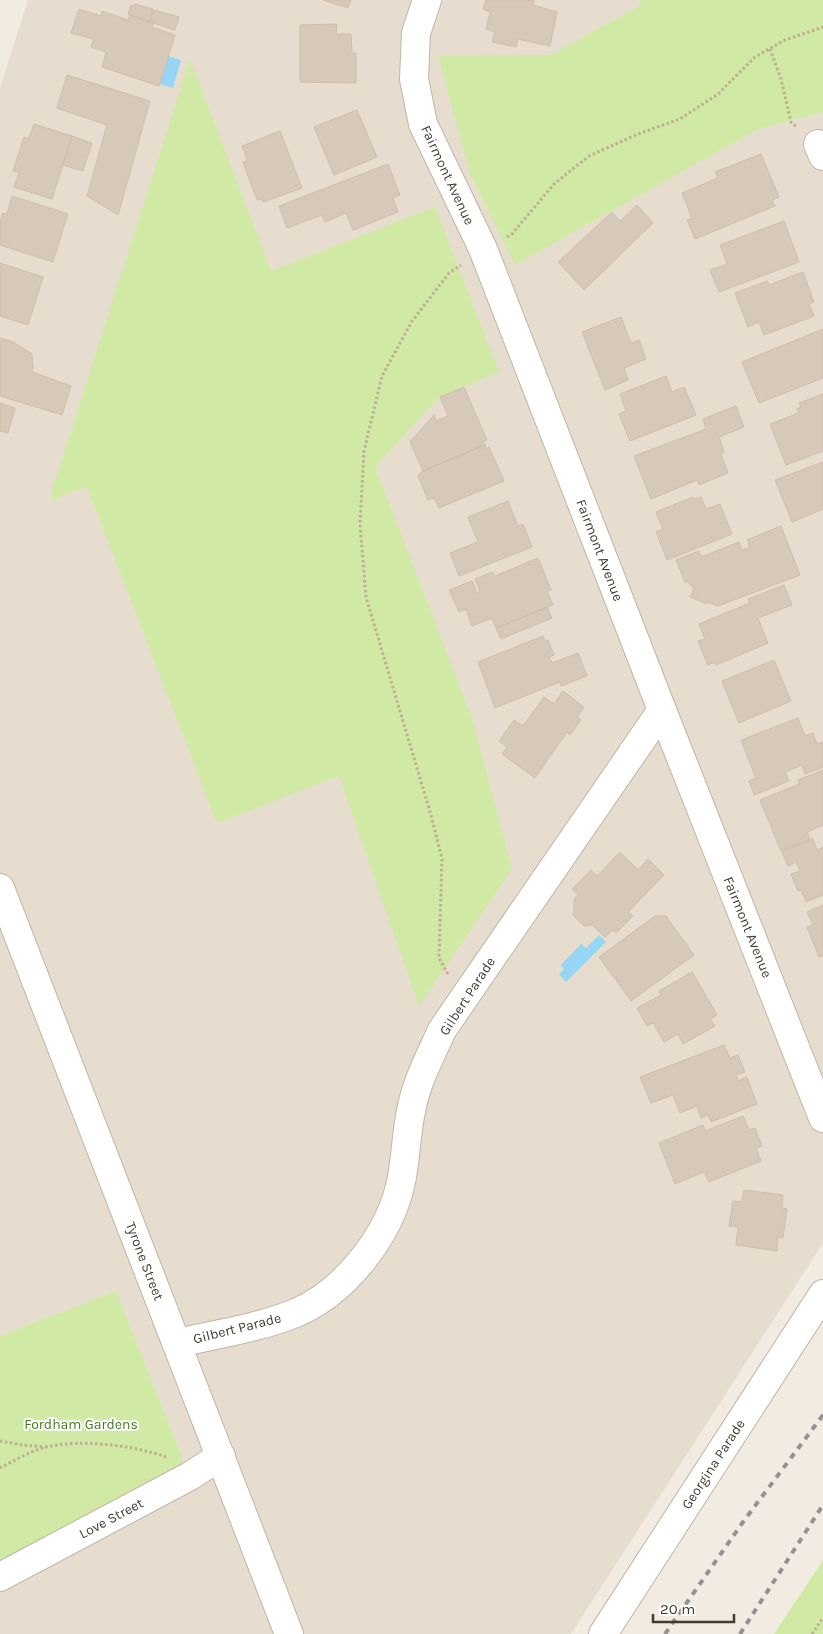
<svg xmlns="http://www.w3.org/2000/svg" width="823" height="1634" viewBox="0 0 823 1634" font-family="Karla,sans-serif">
	<rect width="100%" height="100%" fill="#f2ebe1"/>
	<!-- residential -->
	<path fill="#e6ddce" d="M28,0H823V1243L571,1634H0V1561L51,1534L116,1291L0,1336V88Z"/>
	<!-- green -->
	<path fill="#d0eaa6" d="M641,0H823V112L758,129L515,265L470,173L438,56L551,55L639,6Z
		M190,59L271,271L435,207L499,372L440,396L375,467L472,718L512,869L419,1006L339,776L217,823L87,487L68,493L53,501L51,494Z
		M116,1291L184,1462L168,1472L0,1561V1336Z
		M823,1560V1634H774Z"/>
	<!-- water -->
	<path fill="#97d5f5" d="M168,56L181,60L173,88L160,84Z
		M599,935L606,942L566,982L559,974L564,969L561,965L581,944L586,948Z"/>
	<!-- building -->
	<path fill="#d7c9b9" stroke="#cfbda8" d="M323,0H351L348,8Z
		M486,0H534L533,5L557,12L550,46L518,39L516,47L492,42L495,32L486,29L490,12L483,9Z
		M135,4L153,9L149,22L128,14L131,5L134,6Z
		M79,9L101,16L102,11L128,20L130,15L153,23L152,27L175,35L159,86L102,67L106,52L91,47L94,39L71,33Z
		M154,10L179,17L175,30L150,22Z
		M337,24L336,34H351L352,53H356V83L300,82V25Z
		M67,75L150,101L118,215L87,196L107,125L57,108Z
		M357,110L377,157L334,175L314,127Z
		M34,124L72,136L52,199L14,187L19,172L13,171L24,137L29,138Z
		M280,131L302,188L263,202L261,199L257,200L243,162L248,161L242,146Z
		M72,136L92,143L83,171L63,165Z
		M761,154L779,197L772,200L775,206L695,239L687,220L692,218L682,193L718,178L715,172Z
		M388,164L400,195L393,198L398,212L353,230L346,213L325,222L322,215L287,228L279,206Z
		M12,196L68,214L53,262L0,245V222L3,213L7,214Z
		M637,205L653,223L584,290L558,262L612,212L620,221Z
		M784,221L799,262L719,292L710,270L727,264L720,245Z
		M0,263L43,277L28,325L0,316Z
		M803,272L814,302L809,304L814,316L764,335L759,322L748,327L735,293L767,281L769,285Z
		M621,317L631,343L639,340L646,359L624,368L628,380L605,390L582,332Z
		M823,329V378L759,403L742,362Z
		M0,338L13,342L32,354L33,367L32,372L71,386L62,415L0,396Z
		M666,376L672,392L684,387L696,415L630,441L619,414L626,411L620,394Z
		M464,387L487,440L483,441L485,445L423,471L410,442L434,415L436,421L448,416L440,397Z
		M823,394V451L786,465L770,424L799,413L797,409L801,407L799,403Z
		M0,403L15,408L8,433L0,431Z
		M736,406L744,427L719,437L724,452L721,454L728,473L699,485L697,480L651,499L634,456L706,429L703,419Z
		M485,445L486,449L489,447L504,481L439,508L434,498L428,500L418,475L423,471Z
		M823,462V509L792,522L775,480Z
		M693,497L694,499L701,497L706,509L720,504L732,534L667,560L656,532L663,529L656,512Z
		M508,501L518,526L523,524L532,547L459,576L450,553L478,542L468,517Z
		M781,526L800,575L718,606L708,602L707,604L690,597L694,589L688,582H685L676,560L699,551L701,557L739,542L742,550L750,547L747,540Z
		M538,558L551,590L547,591L553,605L496,628L492,618L472,626L466,609L459,612L449,590L472,581L477,593L480,591L475,579L493,572L495,576Z
		M784,585L792,605L758,618L768,643L716,665L715,662L708,665L698,641L705,639L699,624L750,603L748,599Z
		M547,607L552,618L501,639L496,628Z
		M543,636L545,641L548,640L554,655L549,657L552,663L578,653L587,676L561,686L560,682L495,708L478,662Z
		M774,660L791,701L739,723L722,681Z
		M563,691L584,707L577,717L581,720L570,735L567,732L535,778L502,754L507,747L499,741L514,720L523,726L544,697L554,704Z
		M798,718L805,736L813,733L817,744L823,742V767L805,774L802,765L785,772L789,781L754,795L749,781L756,778L741,740Z
		M823,770V825L807,832L810,839L781,851L760,800L799,784L798,780Z
		M813,839L817,850L823,847V895L806,902L801,890L798,891L791,874L800,871L796,862L788,866L782,852Z
		M620,852L638,870L648,859L664,875L628,912L633,916L616,933L613,930L605,937L592,925L584,926L574,916V899L578,895L572,889L591,870L597,876Z
		M823,905V956L819,957L807,927L813,925L807,912Z
		M655,916H666L694,955L631,1001L599,957Z
		M692,972L717,1015L710,1019L715,1026L683,1044L678,1034L664,1042L653,1023L647,1026L637,1008L661,995L659,991Z
		M724,1045L730,1058L738,1055L745,1072L736,1075L738,1081L747,1077L757,1104L711,1122L708,1115L701,1118L697,1106L680,1113L673,1095L651,1103L640,1077Z
		M743,1116L749,1130L755,1128L762,1146L756,1148L761,1161L709,1182L704,1172L675,1184L659,1143L703,1125L705,1131Z
		M744,1190L783,1195L782,1208L787,1209L783,1238L778,1237L777,1251L736,1245L738,1227L729,1226L733,1201L742,1202Z"/>
	<g fill="none" stroke-linecap="round" stroke-linejoin="round">
		<!-- minor casing -->
		<g stroke="#c0b5a6" stroke-width="30">
			<path id="minor" d="M427,0L416,33L414,79L423,124L483,249L662,710L823,1118
				M818,144L823,156
				M0,888L289,1634
				M177,1343C217,1334 260,1328 298,1312C347,1290 390,1234 401,1182C406,1158 406,1134 411,1111C416,1082 431,1055 442,1030L662,710
				M0,1577L190,1476L221,1456
				M603,1634L823,1294"/>
		</g>
		<!-- path -->
		<path stroke="#c0ad93" stroke-width="3" stroke-dasharray="2.5 2.5" stroke-linecap="butt" d="M770,49L781,79L791,122L797,127
			M507,237L511,235L554,184L589,156L638,134L680,119L718,94L755,57L785,40L823,27
			M448,974L439,958L442,859L431,815L366,597L360,524L364,451L382,376L412,321L449,273L461,265
			M0,1441L22,1445L46,1447
			M0,1468C14,1461 30,1451 46,1447C81,1439 133,1445 166,1457
			M812,1634L823,1618"/>
		<!-- minor -->
		<use href="#minor" stroke="#fff" stroke-width="28"/>
		<!-- rail -->
		<path stroke="#929292" stroke-width="4" stroke-dasharray="6 6" stroke-linecap="butt" d="M665,1634L743,1522L823,1415
			M740,1634L823,1505"/>
	</g>
	<g text-anchor="middle" stroke-width="4" stroke-linejoin="round" paint-order="stroke">
		<!-- street labels -->
		<g font-size="14" fill="#433b32" stroke="#fff">
			<text transform="translate(448 175) rotate(65)" y="5">Fairmont Avenue</text>
			<text transform="translate(600 550) rotate(69)" y="5">Fairmont Avenue</text>
			<text transform="translate(748 927) rotate(68)" y="5">Fairmont Avenue</text>
			<text transform="translate(467 996) rotate(-57)" y="5">Gilbert Parade</text>
			<text transform="translate(145 1261) rotate(69)" y="5">Tyrone Street</text>
			<text transform="translate(237 1328) rotate(-14)" y="5">Gilbert Parade</text>
			<text transform="translate(713 1464) rotate(-57)" y="5">Georgina Parade</text>
			<text transform="translate(111 1518) rotate(-28)" y="5">Love Street</text>
		</g>
		<!-- park labels -->
		<g font-size="14" fill="#497822" stroke="#fff">
			<text x="81" y="1429">Fordham Gardens</text>
		</g>
	</g>
	<!-- scale -->
	<path d="M653 1614v8h81v-8" fill="none" stroke="#433b32" stroke-width="2.5"/>
	<text x="660" y="1614" font-size="15" fill="#433b32" stroke="#ffffff" stroke-width="4" paint-order="stroke">20 m</text>
</svg>
